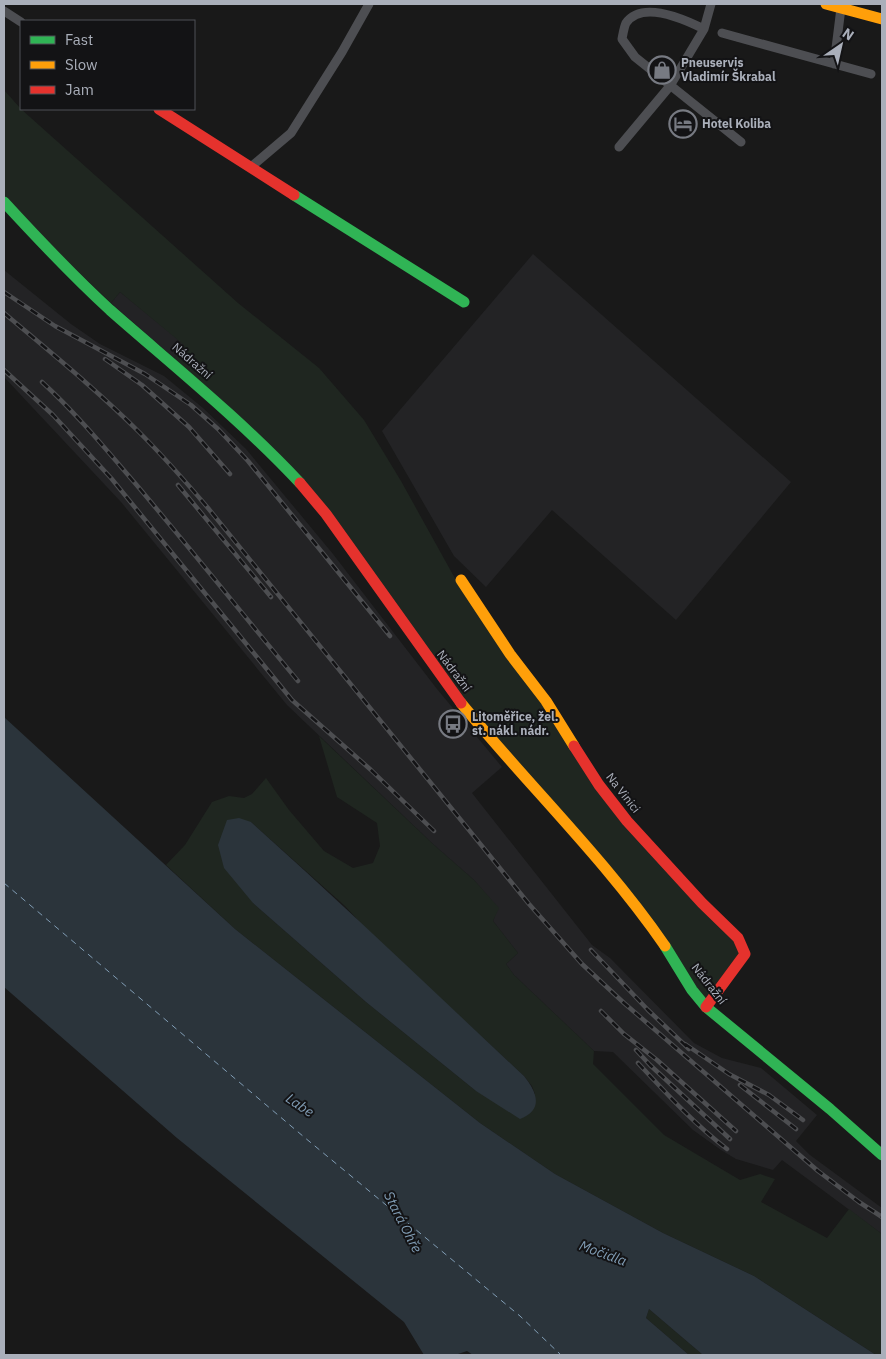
<svg xmlns="http://www.w3.org/2000/svg" width="886" height="1359" viewBox="0 0 886 1359" font-family="'IBM Plex Sans',sans-serif">
	<rect width="100%" height="100%" fill="#191919"/>
	<!-- built -->
	<path fill="#232325" d="M533,254L791,482L676,620L552,510L486,587L454,556L382,431Z
		M4,270L71,324L100,344L164,376L203,408L246,449L333,554L437,689L502,767L472,793L592,945L610,958L694,1043L722,1058L761,1068L817,1115L796,1141L810,1155L882,1208V1234L782,1160L773,1170L736,1159L721,1150L693,1130L613,1052L594,1051L514,975L506,964L518,953L493,921L498,908L474,880L434,845L287,705L121,502L4,377Z
		M120,292L185,345L174,358L111,303Z"/>
	<!-- green -->
	<path fill="#1f2620" fill-rule="evenodd" d="M4,90L21,109L238,303L319,368L364,420L401,481L457,582L542,704L595,787L734,940L739,953L706,999L454,686L330,511L174,358L184,345L120,292L111,303L62,256L4,195Z
		M319,736L434,845L474,880L499,908L493,921L518,953L506,964L514,975L594,1051L593,1064L664,1135L740,1180L760,1174L775,1179L761,1202L827,1238L849,1209L882,1234V1355H876L754,1276L663,1233L555,1174L480,1123L235,929L166,865L185,845L212,802L229,796L244,798L252,794L266,778L289,810L324,851L353,868L373,863L380,846L377,823L337,797ZM251,822L345,906L368,931L524,1076L532,1086L535,1094L476,1091L366,1002L253,903Z
		M649,1309L703,1355H689L646,1318Z"/>
	<!-- water -->
	<path fill="#2b343b" d="M4,717L235,929L480,1123L555,1174L663,1233L754,1276L876,1355H703L649,1309L646,1318L689,1355H473L467,1351L455,1355H424L404,1322L177,1138L4,987Z
		M239,818L251,822C344,905 433,991 524,1076C537,1092 544,1110 520,1119L476,1091L366,1002L253,903L224,868L218,845L227,820Z"/>
	<g fill="none" stroke-linecap="round" stroke-linejoin="round">
		<!-- ferry -->
		<path stroke="#819db5" stroke-width="1" stroke-dasharray="6 5" stroke-linecap="butt" d="M4,883L304,1137L520,1316L561,1355"/>
		<!-- street -->
		<path stroke="#4d4e52" stroke-width="9" d="M4,11L21,22
			M704,29C684,19 642,0 626,23C624,27 623,34 622,39L635,57L741,142
			M722,33L871,74
			M834,64L841,8
			M619,147L670,86L704,29L711,4
			M251,167L291,133L342,52L369,4"/>
		<!-- fast -->
		<path stroke="#30b455" stroke-width="11" d="M294,195L464,302
			M4,202C38,239 73,276 110,310C175,367 241,420 300,483
			M665,946L692,990L706,1007L830,1109L882,1155"/>
		<!-- slow -->
		<path stroke="#ff9f0a" stroke-width="11" d="M826,4L882,19
			M461,580L510,654L546,701L574,746
			M461,703C528,785 605,859 665,946"/>
		<!-- jam -->
		<path stroke="#e5322d" stroke-width="11" d="M159,109L294,195
			M300,483L326,514L461,703
			M574,746L599,785L627,821L702,903L738,938L745,954L706,1007"/>
		<!-- rail casing -->
		<g stroke="#4d4e51" stroke-width="4.5">
			<path id="rail" d="M4,292L55,326L145,374L191,405L218,429L248,461L390,636
				M4,313C50,352 96,389 139,432C163,456 186,482 208,508L529,904L582,964L624,1003L818,1171L859,1202L882,1217
				M105,359L142,385L189,427L230,474
				M4,370L53,415L111,478L292,700L371,770L434,831
				M42,382C78,415 108,452 140,489C193,552 245,617 298,681
				M178,485L271,597
				M591,950L648,1010L689,1049
				M601,1011L624,1034L657,1060L736,1131
				M685,1044L729,1074L769,1095L803,1120
				M636,1050L650,1065L730,1139
				M638,1063C666,1093 694,1124 727,1149
				M740,1085L796,1129"/>
		</g>
		<!-- rail -->
		<use href="#rail" stroke="#131315" stroke-width="2.5" stroke-dasharray="8" stroke-linecap="butt"/>
	</g>
	<!-- icons -->
	<defs>
		<g id="shop-ring" transform="scale(1.4375)"><circle r="9.5" fill="#131315" stroke="#777a82" stroke-width="1.5"/><path d="M-5-2.5h2.3a2.7 3.5 0 0 1 5.4 0H5L5.5 6h-11ZM-1.5-2.5h3a1.5 2.3 0 0 0-3 0Z" fill="#777a82"/></g>
		<g id="hotel-ring" transform="scale(1.4375)"><circle r="9.5" fill="#131315" stroke="#777a82" stroke-width="1.5"/><path d="M-6-4.5h1.5V1H6V5H4.5V3h-9V5H-6ZM-4 0a1.8 1.8 0 1 1 3.6 0ZM.5 0V-2.5h3Q6-2.5 6 0Z" fill="#777a82"/></g>
		<g id="bus-ring" transform="scale(1.4375)"><circle r="9.5" fill="#131315" stroke="#777a82" stroke-width="1.5"/><path d="M-5-6H5V4H4V6H2V4H-2V6H-4V4H-5ZM-3.5-4V0h7V-4ZM-3.5 1.2v1.5H-2V1.2ZM2 1.2v1.5H3.5V1.2Z" fill="#777a82"/></g>
	</defs>
	<g fill-rule="evenodd">
		<use href="#shop-ring" x="662" y="70"/>
		<use href="#hotel-ring" x="683" y="124"/>
		<use href="#bus-ring" x="453" y="724"/>
	</g>
	<g text-anchor="middle" stroke-width="4" stroke-linejoin="round" paint-order="stroke">
		<!-- poi labels -->
		<g font-size="12" font-weight="bold" fill="#aaafba" stroke="#131315" text-anchor="start">
			<text x="681" y="67">Pneuservis<tspan x="681" dy="14">Vladimír Škrabal</tspan></text>
			<text x="702" y="128">Hotel Koliba</text>
			<text x="472" y="721">Litoměřice, žel.<tspan x="472" dy="14">st. nákl. nádr.</tspan></text>
		</g>
		<!-- street labels -->
		<g font-size="12" fill="#aaafba" stroke="#131315">
			<text transform="translate(192 361) rotate(41)" y="4">Nádražní</text>
			<text transform="translate(454 671) rotate(53)" y="4">Nádražní</text>
			<text transform="translate(623 793) rotate(52)" y="4">Na Vinici</text>
			<text transform="translate(709 984) rotate(52)" y="4">Nádražní</text>
		</g>
		<!-- water labels -->
		<g font-size="14" font-style="italic" fill="#819db5" stroke="#131315">
			<text transform="translate(300 1105) rotate(34)" y="5">Labe</text>
			<text transform="translate(403 1222) rotate(63)" y="5">Stará Ohře</text>
			<text transform="translate(603 1253) rotate(20)" y="5">Močidla</text>
		</g>
	</g>
	<!-- border -->
	<rect width="886" height="1359" fill="none" stroke="#aaafba" stroke-width="10"/>
	<!-- legend -->
	<rect x="20" y="20" width="175" height="90" fill="#131315" stroke="#4f5157"/>
	<rect x="30" y="36" width="25" height="8" fill="#30b455" stroke="#4f5157"/>
	<text x="65" y="45" font-size="15" fill="#aaafba">Fast</text>
	<rect x="30" y="61" width="25" height="8" fill="#ff9f0a" stroke="#4f5157"/>
	<text x="65" y="70" font-size="15" fill="#aaafba">Slow</text>
	<rect x="30" y="86" width="25" height="8" fill="#e5322d" stroke="#4f5157"/>
	<text x="65" y="95" font-size="15" fill="#aaafba">Jam</text>
	<!-- north arrow -->
	<g transform="translate(841 45) rotate(34)" stroke="#131315" stroke-width="4" paint-order="stroke">
	<path d="M0-4L9 19L0 12L-9 19Z" fill="#aaafba"/>
	<text y="-8" font-size="14" font-weight="bold" text-anchor="middle" fill="#aaafba">N</text>
	</g>
</svg>
